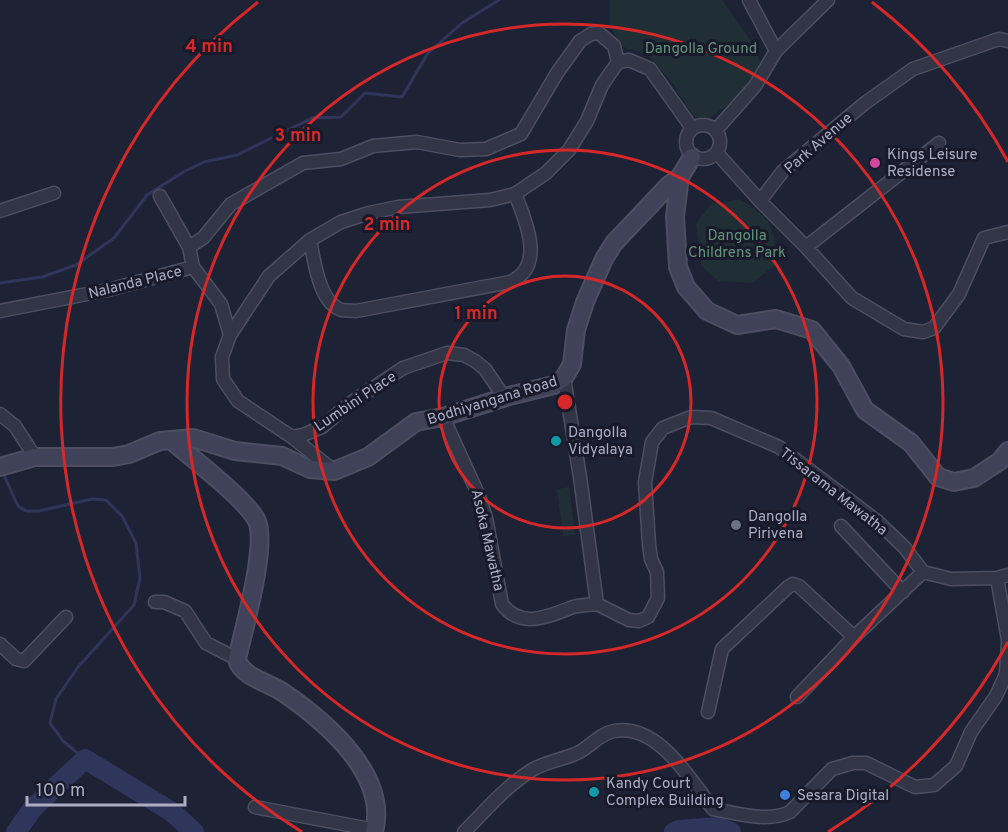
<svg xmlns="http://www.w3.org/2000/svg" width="1008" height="832" viewBox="0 0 1008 832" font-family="Overpass,sans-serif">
	<rect width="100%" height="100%" fill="#1e2235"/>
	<!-- green -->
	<path fill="#202e36" d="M610,0H722L749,38L761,63C746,88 730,107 704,121L692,115L674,85L651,58L642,52L619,46L610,22Z
		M740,199C773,221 774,225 776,264L753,283L718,281L701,265L696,224L711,204Z
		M569,487L575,535L563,536L557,489Z"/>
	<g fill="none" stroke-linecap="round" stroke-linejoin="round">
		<!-- stream -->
		<path stroke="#30365b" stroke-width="3" d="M0,283L42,277L76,265L114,238L147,195L185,171L204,162L237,155L312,118L341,117L365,93L402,97L428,53L462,23L499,0
			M3,473L18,506L26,511H39L92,499L106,500L122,516L136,543L140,578L134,605L78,667L56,699L50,723L63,741L85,759"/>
		<!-- river -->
		<path stroke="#30365b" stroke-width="20" d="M16,832L33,808L85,759L172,812L194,832
			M674,832L679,830L718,827L731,832"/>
		<!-- street casing -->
		<g stroke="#4c4f61" stroke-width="15">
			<path id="street" d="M749,0L776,51
				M686 142a17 17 0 1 1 34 0a17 17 0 1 1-34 0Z
				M716,130L755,86L776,51L828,0
				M717,153L760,201L806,247L852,298L904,329L923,332L934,328L959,294L984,238L1008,232
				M160,196L189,247L193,267L221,304L230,335
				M760,201L783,171L865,103L913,69L999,39L1008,41
				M0,211L54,193
				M310,240C314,259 319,304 342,310C346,311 351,310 356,311L510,282C546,267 526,221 515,194
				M189,247L203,238L231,204L303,163L341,159L373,146L417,142L460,150L486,149L521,134L557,73L580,41L591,34L599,33L614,46L618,62
				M806,247L939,143
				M0,311L108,290L193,267
				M564,378L580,477L597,604
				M0,414L15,426L35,457
				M443,417L479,496L486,518L502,604C521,630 549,616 573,607C580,605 589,605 597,604
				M292,437L303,435L322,427L349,404L403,368L447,353L464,355L475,361L485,369L504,397
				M334,471L292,437L238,401L223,379L222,357L230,335L269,276L310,240L341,222L369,213L398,207L490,200L515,194L546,173L569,150L587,121L602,85L618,62L629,60L650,69L692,128
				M841,526L903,592
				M997,578L1008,640
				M155,602H164L185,611L206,643L237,659
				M597,604L629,620L639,621L648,617L658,598L657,572L651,559L649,544L645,482L652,442L663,428L691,417L711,418L779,447L877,521L905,548L923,572L951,579L997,578L1008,575
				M0,644L16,659L24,661L66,617
				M797,697L854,637L923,572
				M708,712L722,649L788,587L793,584L799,586L854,637
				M255,807L375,830
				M464,832C486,810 506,786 532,770C545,762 561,760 575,754C589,749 598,734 614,731C658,723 690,779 713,809C737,813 766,823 790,812L832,769L853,763H866L915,787L934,785L956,766L971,732L996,696L1006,674L1008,643"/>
		</g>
		<!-- secondary casing -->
		<g stroke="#4c4f61" stroke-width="20">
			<path id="secondary" d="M680,177L675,216L678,267L686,287L707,311L737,325L776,319L812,330L841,366L865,410L911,443L938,477L954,482L974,478L1000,461L1008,451
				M172,441C194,460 242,496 256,519C269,542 243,631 237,659C241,677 270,683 284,693C326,722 389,775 374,832
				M0,467L35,457H113L129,454L160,441L193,438L235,451L282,456L310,469L334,471L368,457L416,422L443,417L509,396L554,385L564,378L572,364L576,330L585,302L604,259L614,243L669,185L680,177L692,157"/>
		</g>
		<!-- street -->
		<use href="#street" stroke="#323546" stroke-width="12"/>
		<!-- secondary -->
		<use href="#secondary" stroke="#404259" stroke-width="16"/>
	</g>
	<!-- distance rings -->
	<g fill="none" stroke="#d62828" stroke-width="3">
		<circle cx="565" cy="402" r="126"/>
		<circle cx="565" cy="402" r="252"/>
		<circle cx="565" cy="402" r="378"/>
		<path d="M1008 642A504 504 0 0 1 828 832M302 832A504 504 0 0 1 258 2M872 2A504 504 0 0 1 1008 162"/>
	</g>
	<!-- markers -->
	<circle fill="#d1479c" stroke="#181a2a" stroke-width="2" cx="875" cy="163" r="6"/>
	<g fill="#0f9aa8" stroke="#181a2a" stroke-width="2">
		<circle cx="556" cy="441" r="6"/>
		<circle cx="594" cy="792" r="6"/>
	</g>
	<circle fill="#6b7280" stroke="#181a2a" stroke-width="2" cx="736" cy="525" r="6"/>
	<circle fill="#3f7fe0" stroke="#181a2a" stroke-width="2" cx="785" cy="795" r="6"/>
	<g text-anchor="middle" stroke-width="6" stroke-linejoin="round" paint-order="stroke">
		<!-- park labels -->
		<g font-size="15" fill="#63937b" stroke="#181a2a">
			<text x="701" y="53">Dangolla Ground</text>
			<text x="737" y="240">Dangolla<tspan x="737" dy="17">Childrens Park</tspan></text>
		</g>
		<!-- street labels -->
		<g font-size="15" fill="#abaec3" stroke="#181a2a">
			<text transform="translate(818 143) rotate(-41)" y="5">Park Avenue</text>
			<text transform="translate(135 282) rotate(-14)" y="5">Nalanda Place</text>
			<text transform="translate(492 400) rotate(-17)" y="5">Bodhiyangana Road</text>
			<text transform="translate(355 401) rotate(-34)" y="5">Lumbini Place</text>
			<text transform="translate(834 491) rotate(38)" y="5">Tissarama Mawatha</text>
			<text transform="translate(488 540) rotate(77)" y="5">Asoka Mawatha</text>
		</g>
		<!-- poi labels -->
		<g font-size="15" fill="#abaec3" stroke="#181a2a" text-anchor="start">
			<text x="887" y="159">Kings Leisure<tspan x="887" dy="17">Residense</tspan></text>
			<text x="568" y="437">Dangolla<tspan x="568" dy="17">Vidyalaya</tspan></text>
			<text x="748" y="521">Dangolla<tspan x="748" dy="17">Pirivena</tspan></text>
			<text x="606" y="788">Kandy Court<tspan x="606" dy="17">Complex Building</tspan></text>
			<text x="797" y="800">Sesara Digital</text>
		</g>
	</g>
	<circle cx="565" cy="402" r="9" fill="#d62828" stroke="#181a2a" stroke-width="3"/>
	<g font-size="18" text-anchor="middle" font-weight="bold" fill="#d62828" stroke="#181a2a" stroke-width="6" stroke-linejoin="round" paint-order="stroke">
		<text x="209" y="52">4 min</text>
		<text x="298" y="141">3 min</text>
		<text x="387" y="230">2 min</text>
		<text x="476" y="319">1 min</text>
	</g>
	<!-- scale -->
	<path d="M27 796v9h158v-9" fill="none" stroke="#abaec3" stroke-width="3"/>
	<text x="36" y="796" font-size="18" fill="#abaec3" stroke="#181a2a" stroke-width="4.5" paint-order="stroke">100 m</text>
</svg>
